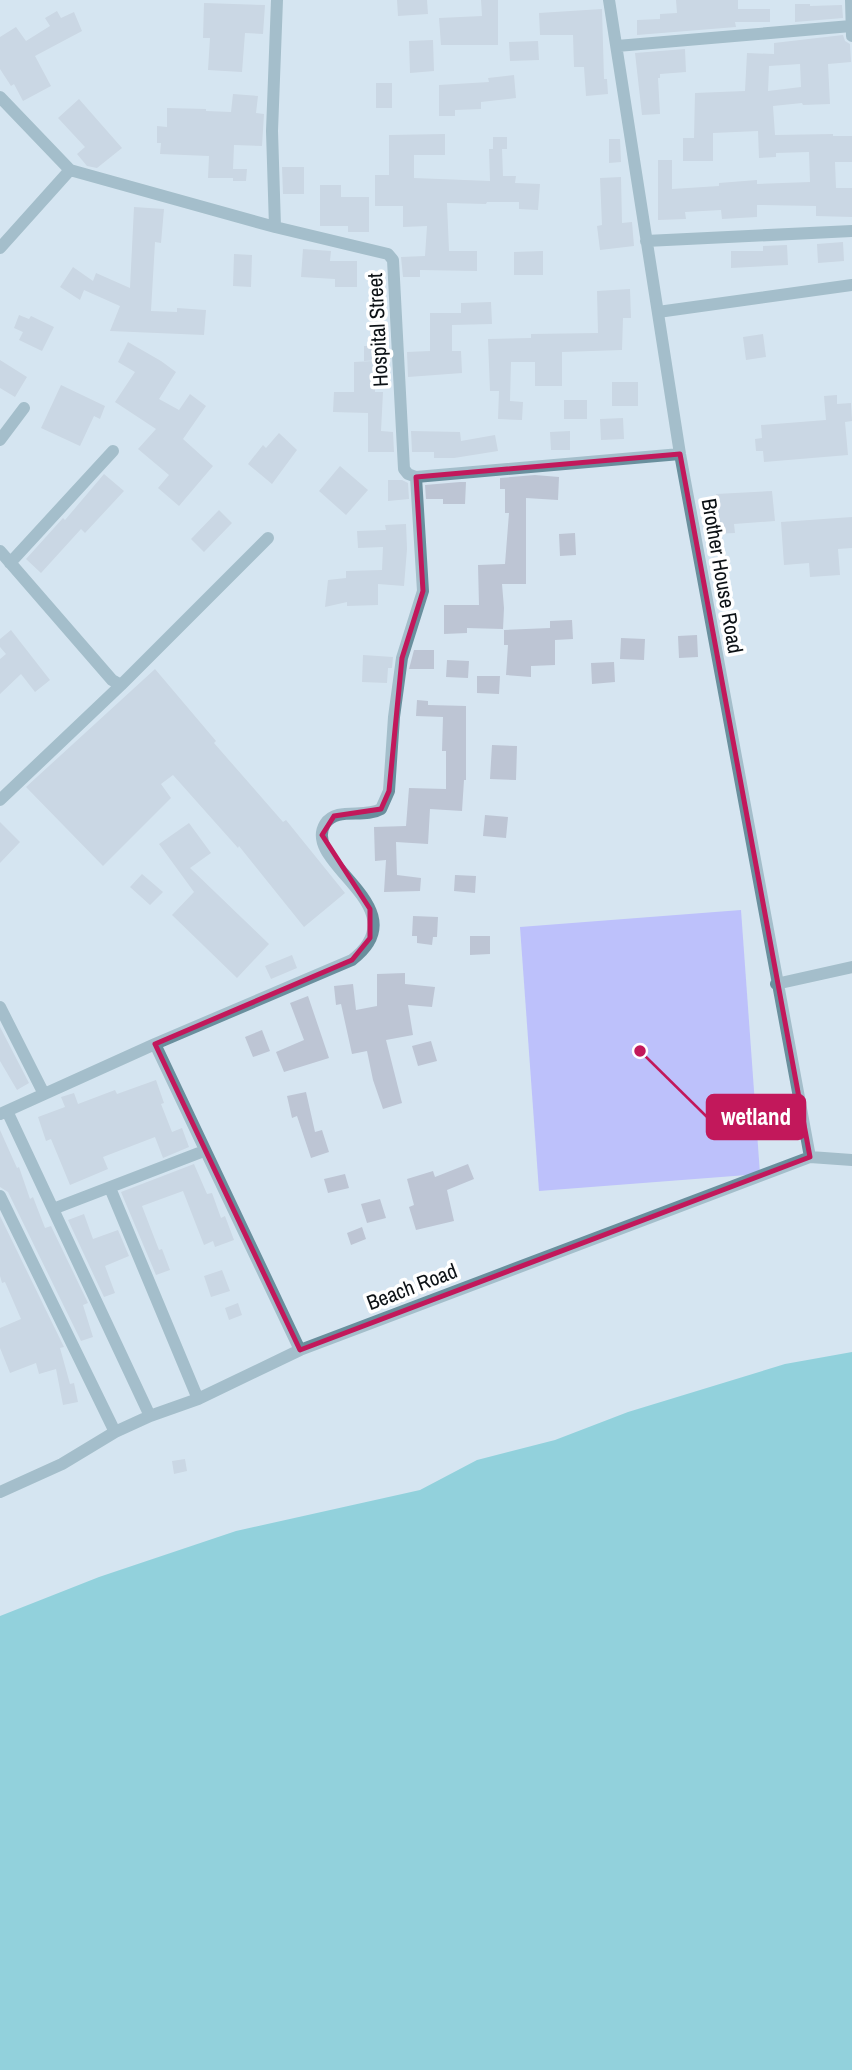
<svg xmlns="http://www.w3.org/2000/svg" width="852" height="2070" viewBox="0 0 852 2070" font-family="'Archivo Narrow',sans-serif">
	<rect width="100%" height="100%" fill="#d6e5f1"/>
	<!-- green -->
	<path fill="#bdc1fb" d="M741,910L760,1174L539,1191L520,927Z"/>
	<!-- water -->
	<path fill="#42b9c4" d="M852,1352V2070H0V1616L99,1577L236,1531L420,1490L477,1460L555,1440L628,1412L785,1364Z"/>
	<!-- building -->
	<path fill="#bdc5d4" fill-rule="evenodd" d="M397,0H427L428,14L398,16Z
		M481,0H498V45H441L439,18L482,16Z
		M676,0H738V9H770V22H735L736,27L637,35V20L660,19V14L677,13Z
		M204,3L265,5L263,34L245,33L242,72L208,70L210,38H203Z
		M795,4H810V6L842,5L843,18L795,22Z
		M602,9L604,79H607L608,94L586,96L584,67H574L573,35H540L539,13Z
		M57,11L61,18L74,12L82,31L35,56L51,86L23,101L14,84L11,86L0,69V37L16,27L26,41L50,26L45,18Z
		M843,35L845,41L850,44L851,62L828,64L830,104L803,105L802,103L773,106L775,135L833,134V136H852V162H835L836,188H852V217L816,216V206L757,205V217L722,219L721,210L685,212L686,219L658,220V160H672V189L719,186V183L757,180V184L810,182L809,152L776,153V157L759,158L758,131L713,133V161H683V138H694L695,93L745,91L747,53L774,54V43ZM800,64L801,87L768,91L769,66Z
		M433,40L434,71L410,73L409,41Z
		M538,41L539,60L510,61L509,42Z
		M685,49L686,72L660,74V78H658L660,114L642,115L635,53Z
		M514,75L516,98L481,102V109L455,110V116H439V85L489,82L488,78Z
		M376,83H392V108H376Z
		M233,94L258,96L256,113L264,114L262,146L234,145L233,169H247L246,181H233V175V178H208L209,156L160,154L161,143H157V126L167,127V108L206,109V111L231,112Z
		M79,99L122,148L97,168L87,166L77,154L85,147L58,118Z
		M445,134V155H414V178L490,181L489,149H496H493V137H507V149H502L503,176H516L515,183L540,184L538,210L519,209V202H487L486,204L447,203L449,251H477V271L420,270V277H403L401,257L425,256L427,226L403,227V206H375V175H389V135Z
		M609,139H620L621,162L609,163Z
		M282,167H304V194H283Z
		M621,177L622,223L632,222L634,246L600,250L597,226L602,225L600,178Z
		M320,185H341V197H369V232H348V226H320Z
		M134,207L164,209L161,243L155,242L151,311L177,312V308L206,310L204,335L110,331L120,306L84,290L80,300L60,287L73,267L93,281L96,273L130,288Z
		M843,242L844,261L818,263L817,244Z
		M787,245L788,265L731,268V251H763V246Z
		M303,249L331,251L330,261H357V287H335V279L301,277Z
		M543,251V275H514V252Z
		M234,254L252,255L251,287L233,286Z
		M630,289L631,318H623L622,350L562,352V386H535V362H511L510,401L523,402L522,420L498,419L499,391H490L488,339L531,338V334L598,333L597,291Z
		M491,302L492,324L452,325V351H461L462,373L408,377L407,352L430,351V313H461V303Z
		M19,315L29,319L31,316L54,327L42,351L19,340L23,332L14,328Z
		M763,334L766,357L746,360L743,337Z
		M128,342L161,361L176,372L159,399L179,410L190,394L206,406L183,439L213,466L179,506L158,488L169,475L138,449L156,429L115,402L135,372L118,362Z
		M364,346H378L379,360L364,361Z
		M0,360L27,377L15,397L0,388Z
		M374,361L375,392H383L381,431L393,432L394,452H368V413L333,412L334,392H354V362Z
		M612,382H638V406H612Z
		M61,385L105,406L100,419L94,416L80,446L41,428Z
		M837,395V404L851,403L852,421L845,422L848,455L764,462L763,451H756L755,439L762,438L761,425L826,420L824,396Z
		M564,400H587V419H564Z
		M623,418L624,439L601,440L600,419Z
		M411,431L460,432L461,441L495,435L498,451L454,458H434V452H412Z
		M570,431V450H551L550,432Z
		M279,433L297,450L272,484L248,464L263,445L266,448Z
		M340,466L368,490L346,515L319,491Z
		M104,474L124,491L85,533L81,529L41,573L26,559L63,518L65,520Z
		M535,475L559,477L558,500L526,498V584H502L504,608L503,629L467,628V633L444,634V605H479L478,565L505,564L509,513H505V489H500V478Z
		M388,480H402L408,483L409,499L388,501Z
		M460,482H466L465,504H443V499H426L425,485Z
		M772,491L775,521L734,524L735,533L713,534L711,501L716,500V494Z
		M219,510L232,523L204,552L191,539Z
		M852,517V548L838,549L840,575L810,577L809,563L784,565L781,522Z
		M406,524L407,549L404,586L378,584V605L347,606V602L325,607L328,580L346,578V571L382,570L383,547L358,548L357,531L386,530L385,525Z
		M575,533L576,555L560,556L559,534Z
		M572,620L573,639L555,640V665L531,666V677L506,675L508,645H504V630L550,628V621Z
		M11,630L50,680L35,692L21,674L0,694V659L6,654L0,647V639Z
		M697,635L698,657L679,658L678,636Z
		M621,638L645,639L644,660L620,659Z
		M414,650H434V669H409Z
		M363,655L393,657L392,668H388L387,683L362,682Z
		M447,660L469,661L468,678L446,677Z
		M614,662L615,682L592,684L591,663Z
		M155,669L216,741L214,743L283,822L286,820L345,893L304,927L239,846L238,848L173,775L161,784L171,798L103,866L26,787Z
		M477,676H500L499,694L477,693Z
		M417,700L428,701V705L466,706V780H464L462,811L430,809L428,844L396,842L397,875L421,878L420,891L384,892L386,860L375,861L374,827L406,826L409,788L446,789V751H442L443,717L416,716Z
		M492,745L517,746L516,780L490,779Z
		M485,815L508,817L506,838L483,836Z
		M0,822L20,842L0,863Z
		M189,823L211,853L190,868L269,944L237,978L172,915L194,892L159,844Z
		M142,874L163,892L150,905L130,887Z
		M455,875L476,876L475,893L454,891Z
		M413,916L438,917L437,937H433L432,945L417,943V936H412Z
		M470,936H490V954L470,955Z
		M292,955L297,968L271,979L265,966Z
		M405,973V984L435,987L432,1007L408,1005L413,1035L386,1040L402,1103L383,1109L373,1080L367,1051L352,1054L341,1004L336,1005L334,986L353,984L356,1010L377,1006V974Z
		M308,996L329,1058L284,1072L276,1052L304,1040L290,1003Z
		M0,1027L29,1083L17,1090L0,1061Z
		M262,1030L270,1051L253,1057L245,1037Z
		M431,1041L437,1061L418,1066L412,1046Z
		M156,1080L164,1103L161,1104L172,1132L182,1128L189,1147L163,1158L155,1137L103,1157L108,1169L70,1185L51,1139L46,1141L38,1117L65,1107L61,1097L74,1093L78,1104L115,1090L117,1094Z
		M306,1092L315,1132L322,1130L329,1152L311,1158L297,1116L292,1118L287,1096Z
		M0,1130L17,1168L19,1167L30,1199L33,1197L45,1228L51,1226L88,1303L83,1305L93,1337L81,1341L8,1192L0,1187Z
		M194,1164L207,1194L212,1193L221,1218L225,1216L234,1240L215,1247L213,1241L204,1245L183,1191L142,1206L159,1250L162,1249L170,1270L156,1275L121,1192Z
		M468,1164L474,1179L447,1190L454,1221L416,1230L409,1207L414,1205L407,1179L433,1171L435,1177Z
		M345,1174L349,1188L328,1193L324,1179Z
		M380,1199L386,1218L367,1223L361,1204Z
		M84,1214L93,1239L118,1230L129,1256L105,1266L115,1293L104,1297L68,1220Z
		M0,1216L64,1347L60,1348L70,1384L74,1383L78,1402L63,1405L56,1369L39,1374L36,1363L10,1373L0,1348V1328L21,1319L5,1282L2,1283L0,1276Z
		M362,1227L366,1239L351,1245L347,1233Z
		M222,1270L230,1291L211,1297L204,1276Z
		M238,1303L242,1315L229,1320L225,1308Z
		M185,1459L187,1471L174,1474L172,1461Z"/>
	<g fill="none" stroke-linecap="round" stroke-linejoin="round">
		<!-- street -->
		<path stroke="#698f9d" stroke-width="12" d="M277,0L272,131L275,227L388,254L393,260L404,469L408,474L416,477L680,454
			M609,0L680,454L810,1157
			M851,0L852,36
			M617,46L851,26
			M0,97L70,170L0,248
			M70,170L275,227
			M646,241L852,231
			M658,312L852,285
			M0,440L24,408
			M0,551L112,680L121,685L268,538
			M10,563L113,451
			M0,800L121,685
			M776,984L852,967
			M0,1007L44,1094
			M155,1044L352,960C421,907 301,864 325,824C337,806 364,819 381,809L389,791L394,717L402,658L423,591L416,477
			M7,1111L150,1416
			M0,1114L155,1044L300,1350
			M110,1188L198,1399
			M0,1196L115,1432
			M53,1209L204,1151
			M0,1492L62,1464L115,1432L150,1416L198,1399L300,1350L810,1157L852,1160"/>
	</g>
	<!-- marked area -->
	<path d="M0 0H852V2070H0ZM680,454L810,1157L300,1350L155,1044L352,960L370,938V909L322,835L334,816L381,809L389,791L402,658L423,591L416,477Z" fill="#d6e5f1" fill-opacity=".55" fill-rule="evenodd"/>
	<path fill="none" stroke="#c2185b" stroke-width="5" stroke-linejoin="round" d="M680,454L810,1157L300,1350L155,1044L352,960L370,938V909L322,835L334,816L381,809L389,791L402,658L423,591L416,477Z"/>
	<g text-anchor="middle" stroke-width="7" stroke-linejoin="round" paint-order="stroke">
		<!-- street labels -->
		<g font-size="21" fill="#0c1115" stroke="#fff">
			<text transform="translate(378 330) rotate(-93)" y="7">Hospital Street</text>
			<text transform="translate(722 576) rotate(80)" y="7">Brother House Road</text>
			<text transform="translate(412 1287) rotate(-21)" y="7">Beach Road</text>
		</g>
	</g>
	<!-- callouts -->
	<path fill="none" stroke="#c2185b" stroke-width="2.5" d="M640 1051L707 1117"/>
	<circle fill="#c2185b" stroke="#fff" stroke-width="2.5" cx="640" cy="1051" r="7"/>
	<rect fill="#c2185b" stroke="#c2185b" stroke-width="2.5" x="707" y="1095" width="98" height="44" rx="7"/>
	<g font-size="23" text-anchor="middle" font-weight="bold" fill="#fff">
		<text x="756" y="1125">wetland</text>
	</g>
</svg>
